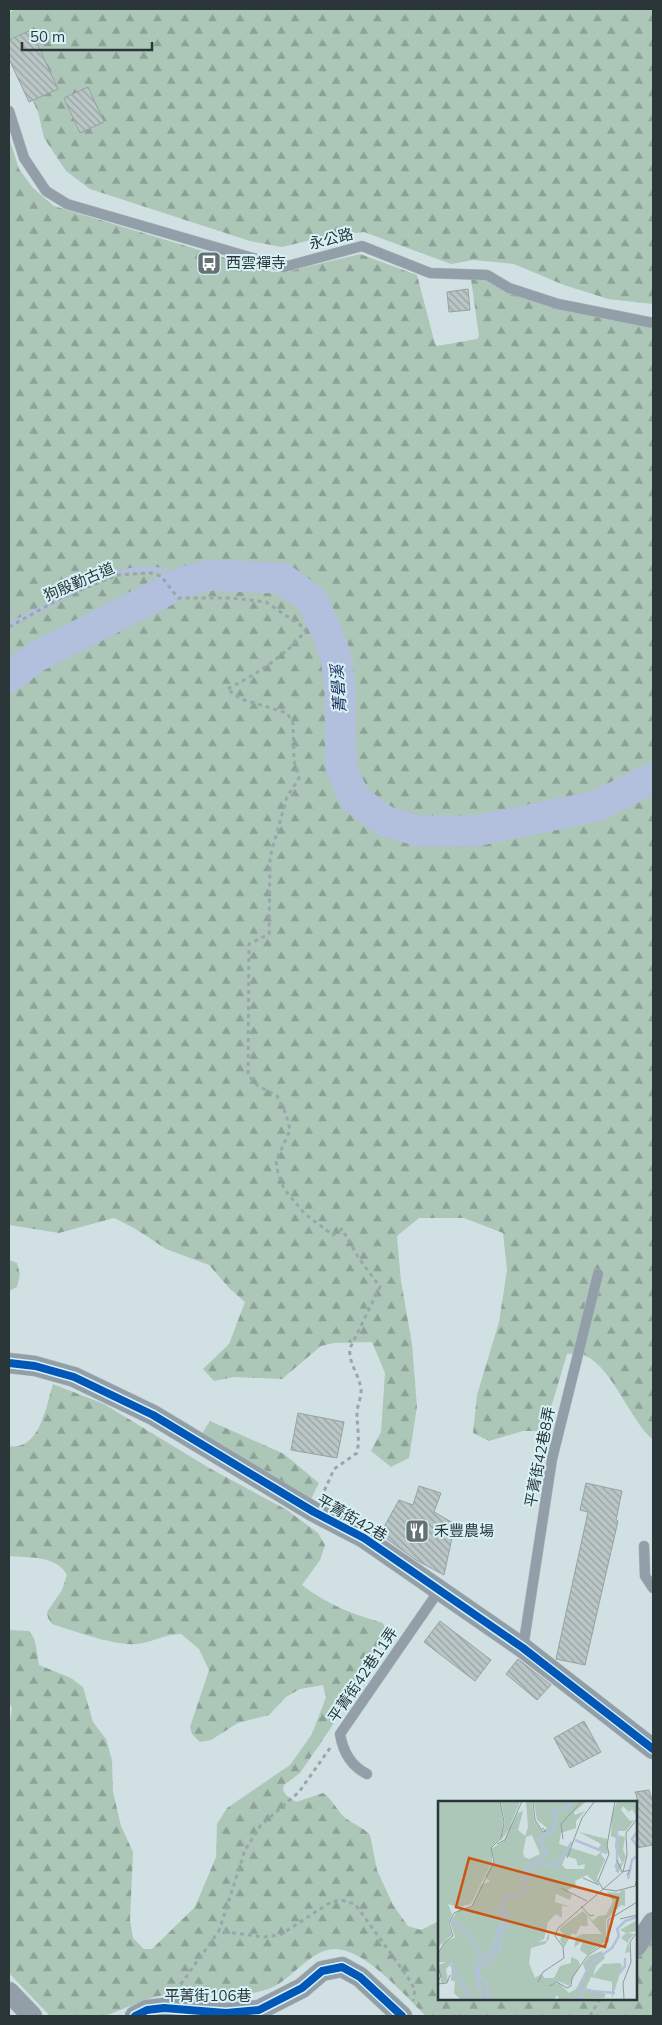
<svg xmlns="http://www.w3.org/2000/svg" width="662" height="2025" viewBox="0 0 662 2025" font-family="Mulish,'Noto Sans TC',sans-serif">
	<defs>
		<pattern id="forest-firs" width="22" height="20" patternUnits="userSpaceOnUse" patternTransform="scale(1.25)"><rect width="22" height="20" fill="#acc7b8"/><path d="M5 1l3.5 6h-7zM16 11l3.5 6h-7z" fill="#8ca297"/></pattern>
		<pattern id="building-back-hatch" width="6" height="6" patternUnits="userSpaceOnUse" patternTransform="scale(1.25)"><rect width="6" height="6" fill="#b9c6c5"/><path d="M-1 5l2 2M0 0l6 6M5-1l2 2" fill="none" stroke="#97a2a1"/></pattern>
	</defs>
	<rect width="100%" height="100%" fill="#d1e0e3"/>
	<!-- forest -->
	<path fill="url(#forest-firs)" d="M14,9H653V304L608,299L564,285L514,264L473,260L451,264L364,232L324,237L282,247L250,241L90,189L66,171L44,138L38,112L9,50V13Z
		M9,138L19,169L33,188L54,206L272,272H286L360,254L417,275L435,344L437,346L477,339L479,336L471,279H486L550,306L653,327V1440C629,1419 613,1369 586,1356C582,1353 573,1354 567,1354L544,1431H523L489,1441L473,1433L477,1395L499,1322L507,1270L503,1233L464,1218H419L397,1236L401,1281L412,1344L417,1407L409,1458L391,1467L371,1451L381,1432L385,1373L372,1342L334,1343L321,1346L282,1379L234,1377L214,1381L203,1369L229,1344L245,1302L230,1289L209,1265L166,1249L134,1228L114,1218L59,1233L9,1225Z
		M9,1260L17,1263L20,1274L17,1287L9,1291Z
		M53,1384L104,1404L211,1469L287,1510L318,1533L325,1545L320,1560L302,1585C326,1604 354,1615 383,1623L386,1630L384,1637L368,1659L332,1726L300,1773L284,1785L283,1790L286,1795L296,1802L323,1793C333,1800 336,1809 344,1817C353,1824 363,1827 370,1835L377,1870L393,1905L408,1926L421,1930L439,1921L440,1999H636V1957L653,1931V2016H426C404,1995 372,1957 343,1950C314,1943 295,1978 271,1988C237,2001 200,1990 165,1995C143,1998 124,2010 104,2016C88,2020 66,2016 50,2016L9,1973V1728L12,1708L9,1702V1630L29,1631C38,1641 36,1653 39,1665L71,1678L83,1687L93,1722L106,1739L112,1760L113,1792L121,1826L133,1852L130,1920L133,1938L144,1949H152L195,1907L216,1857L217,1824L227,1808L290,1765L312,1734L326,1697L323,1685L300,1689L286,1697L269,1715L238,1723L211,1740L200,1742L192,1734L190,1727L209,1670L199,1649L181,1634C163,1634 152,1643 136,1644C115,1646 74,1631 52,1624L48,1618L47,1612L62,1590L67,1575C57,1555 28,1558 9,1556V1446C40,1451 46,1406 53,1384Z
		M210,1421L284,1454L319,1483L311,1499L201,1435Z"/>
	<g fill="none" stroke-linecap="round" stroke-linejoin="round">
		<!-- stream -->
		<path stroke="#b2bfdd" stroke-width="5" d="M179,572L210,575
			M9,625C57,605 109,559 165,571"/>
		<!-- river -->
		<path stroke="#b2bfdd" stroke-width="31" d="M9,677L36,657L183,582L210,575L275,578L283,579L312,600L327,633L336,657L340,689L341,768L355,799L385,821L419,831H475L597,806L653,778"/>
	</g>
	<!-- building -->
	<path fill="url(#building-back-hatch)" stroke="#97a2a3" d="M31,30L58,89L29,102L9,59V40Z
		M88,87L104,122L80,133L64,98Z
		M468,289L470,310L449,312L447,292Z
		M298,1413L344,1422L337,1458L291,1450Z
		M586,1483L622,1491L616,1520L618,1521L585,1665L556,1659L588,1512L580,1510Z
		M419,1486L441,1493L434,1512L455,1524L444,1575L416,1560L380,1534L399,1500L413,1505Z
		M440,1621L491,1660L475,1681L424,1642Z
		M518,1659L551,1685L537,1700L506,1674Z
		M584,1721L601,1752L570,1768L554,1738Z
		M649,1790L653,1802V1845L636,1848L637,1797L635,1792Z"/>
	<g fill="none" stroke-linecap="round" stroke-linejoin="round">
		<!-- lane casing -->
		<g stroke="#b1bdbf" stroke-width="11">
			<path id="lane" d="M9,111L24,158L46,191L67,204L284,267L362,246L430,273L487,275L509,288L558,304L653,323
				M644,1546L645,1576L653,1588
				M523,1648L552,1459L598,1274
				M367,1774C351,1766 343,1752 340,1734L440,1589"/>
		</g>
		<!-- street casing -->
		<g stroke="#b1bdbf" stroke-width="21">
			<path id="street" d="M9,1363L35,1366L74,1377L153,1415L314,1512L364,1538L523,1648L653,1749
				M636,1947L653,1922
				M9,1992L32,2016
				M135,2016L147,2010L164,2008L226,2013L259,2010L302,1988L322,1971L342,1967L360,1977L402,2016"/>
		</g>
		<!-- path -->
		<path stroke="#9ba6ac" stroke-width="3" stroke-dasharray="4 4" stroke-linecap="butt" d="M9,627L61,598L118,575L151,573L161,576L178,598H232L266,602L306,629C292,652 252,677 227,689L241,699L287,713L293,723L294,761L299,778L287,797L270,857L269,934L249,944L248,1075L257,1085L277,1096L286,1114L290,1130L276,1161L278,1173L284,1189L305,1214L333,1235L342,1229L358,1257L380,1287L350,1348C348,1363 359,1374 361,1389C362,1397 357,1405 357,1413C357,1426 360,1439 357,1453L334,1469L322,1496
			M330,1748L299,1792L261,1825L245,1850L219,1931L264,1937L280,1935L331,1902L341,1900L355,1904L407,1976L415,1990L413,2001
			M176,1991L219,1931
			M590,2016L600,1999"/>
		<!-- lane -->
		<use href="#lane" stroke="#939fa8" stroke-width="10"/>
		<!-- street -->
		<use href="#street" stroke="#939fa8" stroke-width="20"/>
		<!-- cycleway casing -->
		<g stroke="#d7f2f7" stroke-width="11">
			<path id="cycleway" d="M9,1363L35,1366L74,1377L153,1415L314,1512L364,1538L523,1648L653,1749
				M135,2016L147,2010L164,2008L226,2013L259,2010L302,1988L322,1971L342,1967L360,1977L402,2016"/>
		</g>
		<!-- cycleway -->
		<use href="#cycleway" stroke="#0057b8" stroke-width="8"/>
	</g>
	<!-- icons -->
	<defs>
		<g id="bus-square" transform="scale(1.25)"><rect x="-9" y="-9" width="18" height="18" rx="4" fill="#657274" stroke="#d7f2f7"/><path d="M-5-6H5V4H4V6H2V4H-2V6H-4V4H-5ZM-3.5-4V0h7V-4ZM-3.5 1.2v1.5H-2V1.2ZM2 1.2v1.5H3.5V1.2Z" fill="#fff"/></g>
		<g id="restaurant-square" transform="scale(1.25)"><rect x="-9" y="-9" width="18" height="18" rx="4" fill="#657274" stroke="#d7f2f7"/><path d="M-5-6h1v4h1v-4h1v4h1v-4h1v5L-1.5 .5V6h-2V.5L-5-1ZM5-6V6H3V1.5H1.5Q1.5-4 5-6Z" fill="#fff"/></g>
	</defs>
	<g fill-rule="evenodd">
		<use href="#bus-square" x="209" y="263"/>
		<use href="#restaurant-square" x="417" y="1531"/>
	</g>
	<g text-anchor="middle" stroke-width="4" stroke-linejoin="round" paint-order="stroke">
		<!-- street labels -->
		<g font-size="15" fill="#2b3638" stroke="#d7f2f7">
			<text transform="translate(331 239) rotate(-14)" y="5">永公路</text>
			<text transform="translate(79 582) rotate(-23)" y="5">狗殷勤古道</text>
			<text transform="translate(540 1457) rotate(-79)" y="5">平菁街42巷8弄</text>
			<text transform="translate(352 1518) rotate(30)" y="5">平菁街42巷</text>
			<text transform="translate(363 1675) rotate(-56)" y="5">平菁街42巷11弄</text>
			<text x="208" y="2001">平菁街106巷</text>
		</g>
		<!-- poi labels -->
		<g font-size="15" fill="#2b3638" stroke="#d7f2f7" text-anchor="start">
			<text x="226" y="268">西雲禪寺</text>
			<text x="434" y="1536">禾豐農場</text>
		</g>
		<!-- water labels -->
		<g font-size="16" font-style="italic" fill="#1e295b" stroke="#d7f2f7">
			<text transform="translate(338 689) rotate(-94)" y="6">菁礐溪</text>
		</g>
	</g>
	<!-- overview -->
	<g transform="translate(438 1801)">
		<rect width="199" height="199" fill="#d1e0e3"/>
		<path d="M0,0H62L65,20L63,36L54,45V61L33,103L20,106L10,103L14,113L10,123L14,134L1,145ZM63,0L82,1L71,27L80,12L85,10L80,29L87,35L90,26L88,0H94L96,19L105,31L109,27L99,19L96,0H149L136,11L137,14L147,10L138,20V27L123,32L121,43L158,55L163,51L160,48L163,43L141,31L169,38L170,52L165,49L163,53L167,59L159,76L160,84L149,74L137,80L138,85L129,89L134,94L132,99L118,93L117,101L133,106L124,105V117L118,113L110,121L106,138L100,141L108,140L111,129V138L107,143L93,147L91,162L97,177L103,173L107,177H116L122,165L133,162V156L140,159L142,164L131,185L120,180L111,184L121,182L131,192L138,188L148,171L145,163L151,155L164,150L167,157L158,165L155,175L165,163L182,162L184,165L174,198V181L153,176L148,187L168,193L166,197L121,198L119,194L116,198H22L16,192L17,180H13L14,162L8,168L10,181L3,182L1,164L8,161H0V155L7,141L17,136L12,121L20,109L34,106L43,84L52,80L47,76L56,59L53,48L66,40L71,28L62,41L67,21ZM94,34L102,53L91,58L86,56L85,52L88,36ZM128,55L138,58L140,65L147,63L146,68H128L124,64ZM179,0L199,1V16L194,8L191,11L185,5L183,9L192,20L196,19L188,30H180V34L187,36L185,49L188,56L180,73L176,64L184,62L177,46L178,37L173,35L174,14ZM184,89H187V105L183,104L168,119V140L149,154L142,149L145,139L136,147L138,136L144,133H164L149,115L150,125H142L138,134L134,132L126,147L122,139L125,132L121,129L123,126L145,110L155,120L160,115L168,114L175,100L169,91L181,92ZM199,119L198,130L190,132L196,133L190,140L192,151L187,152L190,142L183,137L188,132L182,129Z" fill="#acc7b8" fill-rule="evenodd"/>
		<path fill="none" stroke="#b2bfdd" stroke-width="2.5" d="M199,31L194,38L199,45M137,39L169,52M99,62L118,65L134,41M179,71V28M190,78L194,59L199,55M15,119L32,135L43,156M13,164L33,198M181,173L187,165V157M142,189L177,192M44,198L37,164L58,146V134L64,121L63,105M50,198L49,182L41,175L40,168L50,163L62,148L63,130L70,122L64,104L66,97L86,93L88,70L109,51L100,37L115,30L118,18L115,10L130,6L136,0M140,198L143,195L142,183L153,162L174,147L181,135L179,128L187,120L199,116"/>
		<path fill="none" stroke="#8f9c9f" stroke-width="1" d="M95,0L97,19L105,31L108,30L104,27M177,0L169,44L171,53L160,80L165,88L178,90L197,85L199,78M125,38L123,23L144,0M59,43L67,39L84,0M129,57L144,17L157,0M179,59L184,71L192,69L189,74M145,77L161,84M123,87L149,100M143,105L152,115L156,114M182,118L199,114M0,153L6,142L15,135L11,122L16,112L34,105L56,61L53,47L63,37L66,21L62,0M0,166L3,175L0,180M100,181L105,171L126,157L125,146L117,135L120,127L185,71L189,54L188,32L199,18M0,183L9,182L12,174M111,185L119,181L129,187L133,185L134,177L150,154L170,141V119L199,101M186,198L185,182L193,161L192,141L199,131"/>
		<path fill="#cc5413" fill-opacity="0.15" stroke="#cc5413" stroke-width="2.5" d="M31,57L180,97L167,146L18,106Z"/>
		<rect width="199" height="199" fill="none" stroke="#2b3638" stroke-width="2.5"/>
	</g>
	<!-- border -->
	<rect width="662" height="2025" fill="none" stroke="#2b3638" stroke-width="20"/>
	<!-- scale -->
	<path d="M22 42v8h130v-8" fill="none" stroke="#2b3638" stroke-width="2.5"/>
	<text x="30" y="42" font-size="15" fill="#2b3638" stroke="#d7f2f7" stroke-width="4" paint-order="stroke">50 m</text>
</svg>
